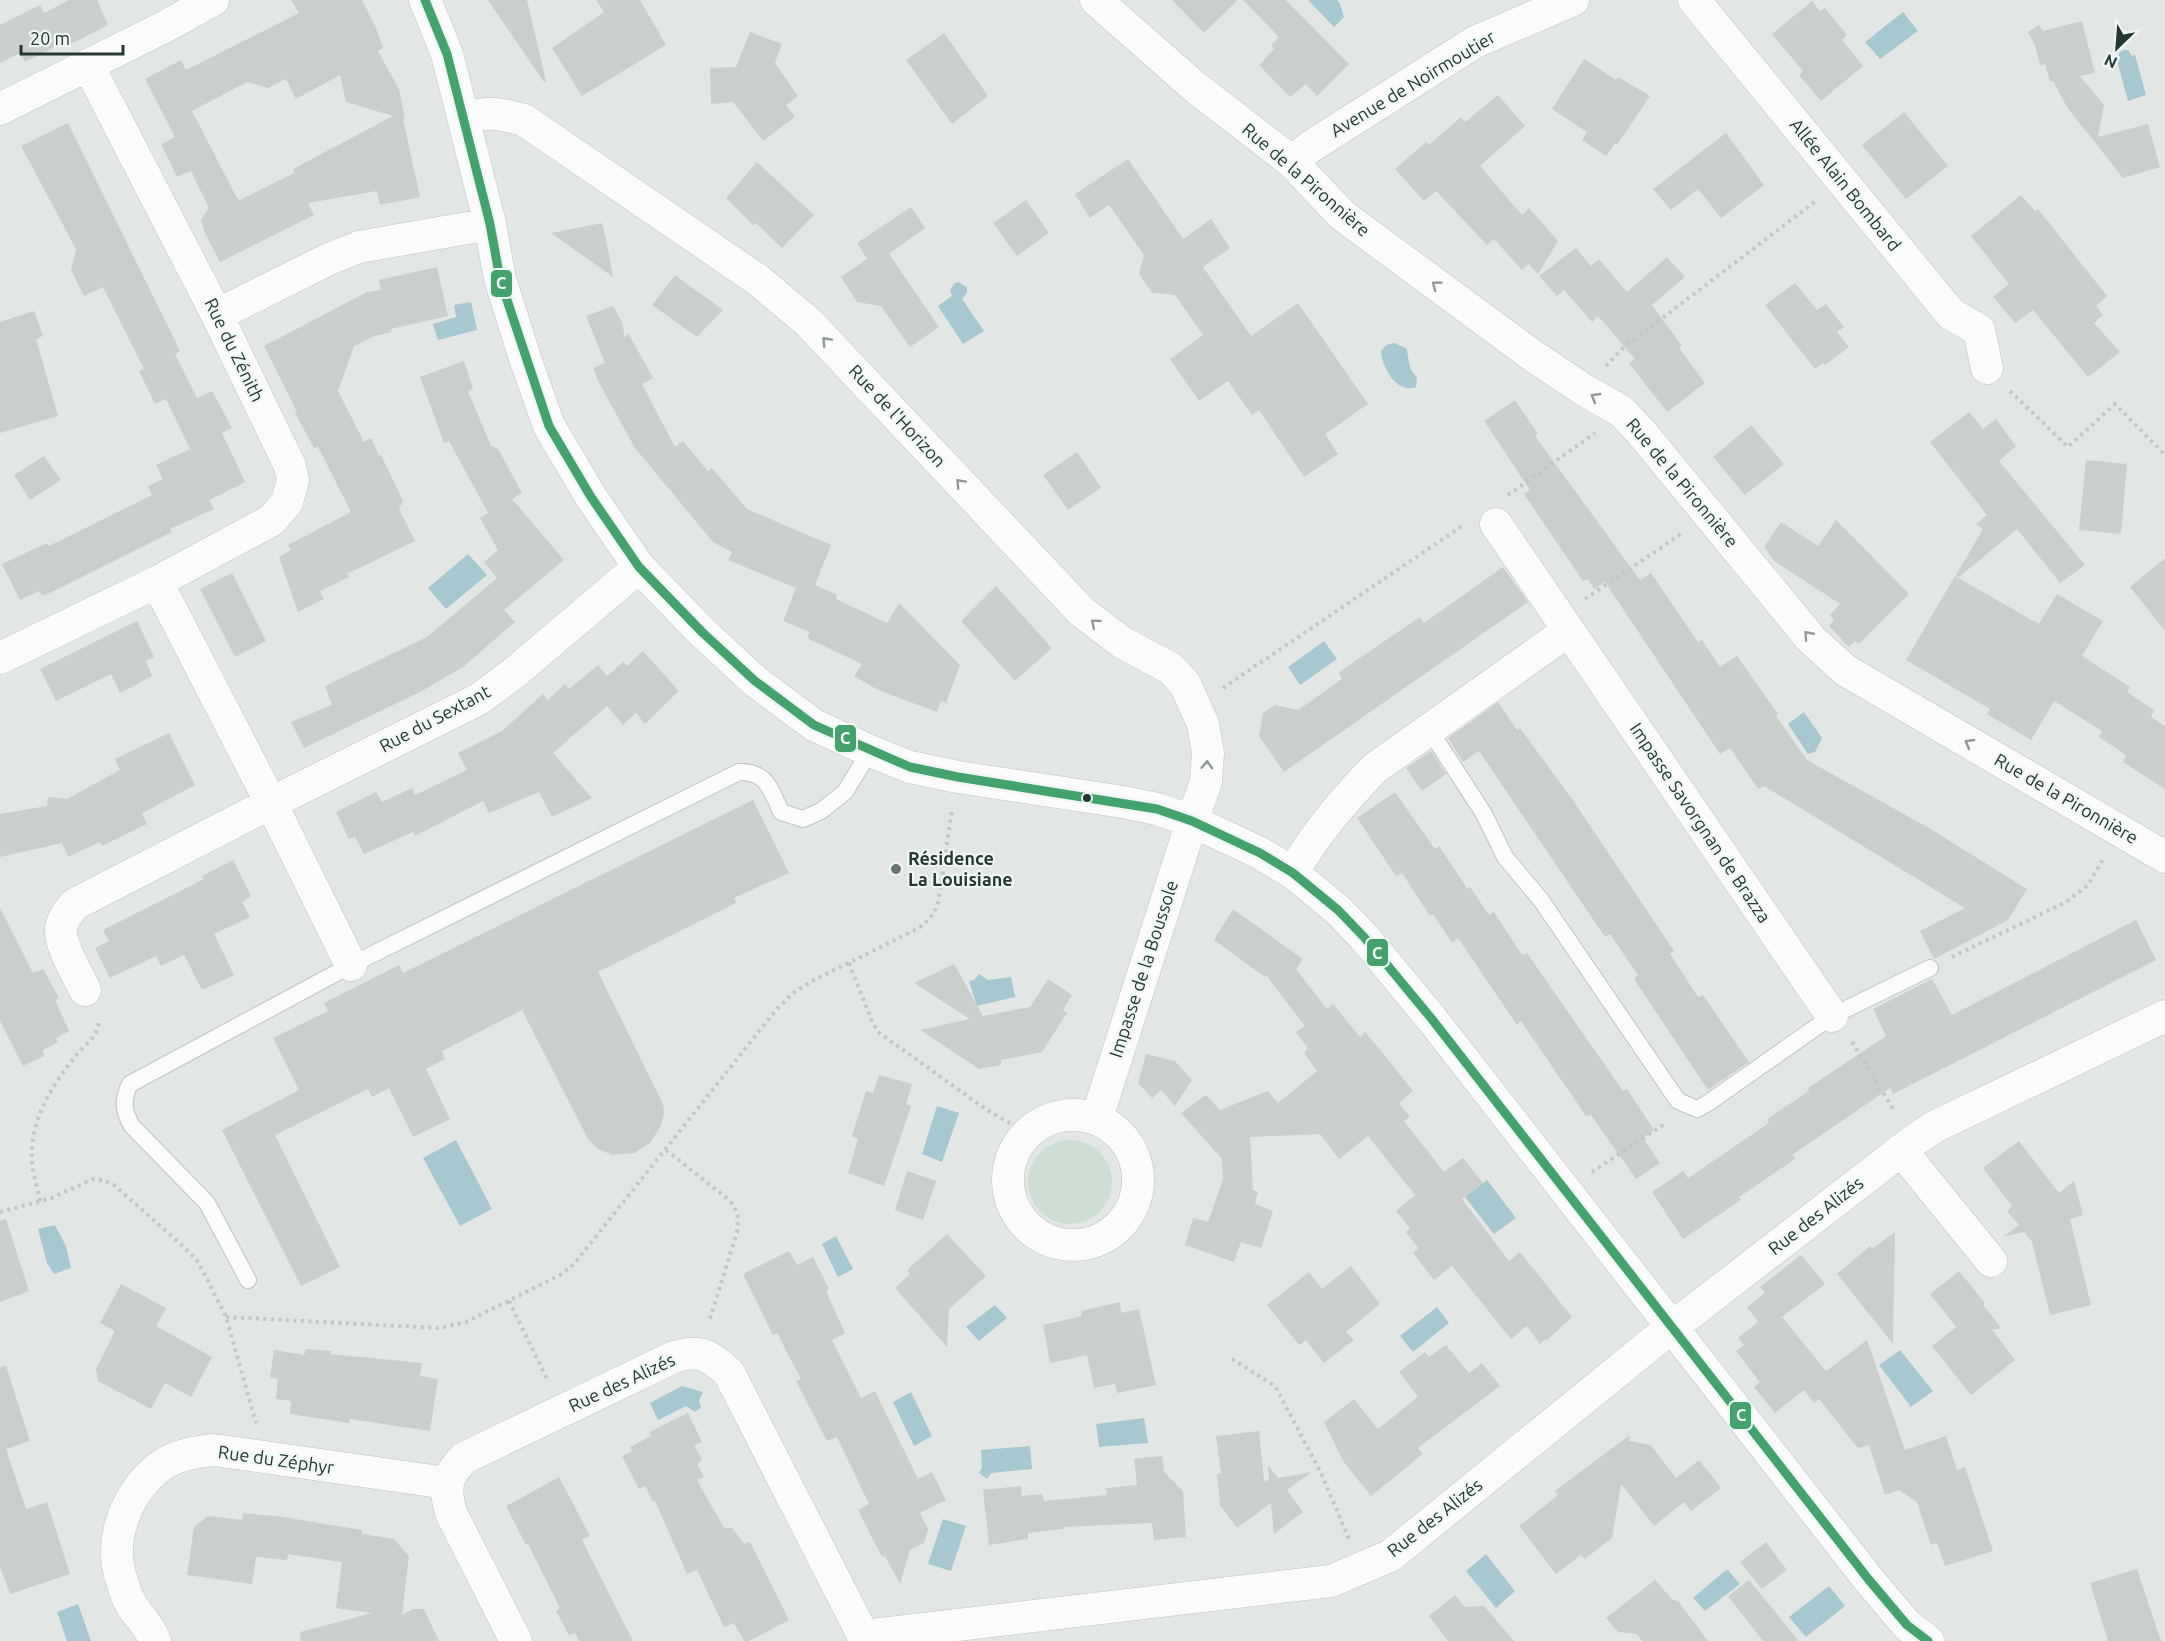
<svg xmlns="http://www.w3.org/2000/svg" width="2165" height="1641" viewBox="0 0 2165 1641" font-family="Ubuntu,sans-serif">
	<rect width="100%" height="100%" fill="#e2e7e5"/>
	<!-- green -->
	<path fill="#cddfd4" d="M1028 1182a42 42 0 1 1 84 0a42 42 0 1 1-84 0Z"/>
	<!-- water -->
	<path fill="#a7c7d1" d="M1308,0H1337L1340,4L1344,17L1334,27Z
		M1903,12L1918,31L1880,59L1865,42Z
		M2123,50H2128L2132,56L2135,55L2146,95L2128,101L2117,60L2119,59V53Z
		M959,282L967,288V293L962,299L984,331L963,344L938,306L952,296L950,290L955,283Z
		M471,302L477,330L438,340L433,324L456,317L454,305Z
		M1394,343L1406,348C1410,359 1407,369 1417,377L1416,387C1397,394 1382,368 1381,351L1386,345Z
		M468,554L487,575L446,609L428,588Z
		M1324,641L1337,659L1300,685L1288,667Z
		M1804,712L1822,738L1815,752L1808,754L1788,724Z
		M979,974L988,980L1011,977L1015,997L977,1006L969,981L974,980Z
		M937,1106L959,1113L942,1162L922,1154Z
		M456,1140L492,1209L460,1226L423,1158Z
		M1487,1180L1516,1218L1494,1234L1465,1197Z
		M55,1225L66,1246L71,1268L54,1274L47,1263L38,1229Z
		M836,1236L853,1269L838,1277L822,1244Z
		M995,1305L1007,1318L979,1341L966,1327Z
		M1437,1307L1449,1323L1413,1352L1400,1336Z
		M1900,1350L1933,1391L1911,1407L1879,1365Z
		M682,1386L703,1392L699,1400L701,1407L695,1412L686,1406L658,1420L650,1403Z
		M911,1392L932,1436L914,1446L893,1402Z
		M1144,1418L1148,1443L1099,1447L1096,1424Z
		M1030,1446L1032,1469L991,1473L987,1479L979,1473L982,1468L981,1450Z
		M943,1519L966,1526L951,1571L928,1564Z
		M1486,1554L1515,1591L1496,1608L1466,1571Z
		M1727,1569L1740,1584L1705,1611L1693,1598Z
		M1829,1586L1845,1606L1806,1637L1789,1617Z
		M78,1604L91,1641H67L57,1612Z"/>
	<!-- building -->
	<path fill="#cacecd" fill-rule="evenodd" d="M69,0H97L108,25L63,48L61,44L25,62L20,53L0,63V25L40,5L44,13Z
		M291,0H362L376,28L383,48L378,51L399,89L405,119H403L420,197L380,205L377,191L308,203L314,215L220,262L204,231L201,220L209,208L191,171L177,177L161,144L175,137L145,79L181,60L186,70L299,13ZM340,75L346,102L393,116L293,169L294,173L240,200L237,198L192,111L247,82L268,88L286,79L296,99Z
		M488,0H527L546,81L544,82Z
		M596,0H640L666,45L582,96L552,48L604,12Z
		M1172,0H1238L1204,33Z
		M1243,0H1286L1349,64L1317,96L1306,84L1290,97L1259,65L1274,49L1271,45L1279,37Z
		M1812,1L1820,11L1825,8L1847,35L1842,40L1863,66L1821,101L1799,75L1803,71L1772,34Z
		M2082,21L2095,73L2080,76L2104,105L2098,137L2148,124L2160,167L2123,178L2067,107L2053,81L2050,82L2045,64L2040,65L2035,45L2028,32L2039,25L2043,31Z
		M750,32L782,44L775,63L798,96L786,105L795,117L763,141L733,102L711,104L710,68L736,67Z
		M944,33L988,96L952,124L906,60Z
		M1584,59L1616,80L1618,77L1650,96L1617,145L1615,143L1606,156L1582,140L1587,132L1552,109Z
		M1498,95L1525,126L1480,166L1522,215L1529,208L1558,241L1538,274L1529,264L1522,270L1494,239L1487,245L1436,191L1424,201L1395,169L1426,142L1429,145L1461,117L1465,122Z
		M1904,112L1948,166L1906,199L1862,145Z
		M68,123L180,351L175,354L197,398L212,391L232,428L222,433L245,482L209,500L214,509L170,529L172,532L54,591L42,596L39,591L20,600L2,564L47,543L49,546L152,495L148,486L163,479L156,465L190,449L166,399L155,404L139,371L144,369L103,287L84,296L71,270L76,249L21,146Z
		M1726,133L1764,185L1721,218L1698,189L1671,210L1653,189Z
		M1128,159L1183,239L1211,219L1230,248L1203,267L1251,336L1298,303L1368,404L1325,434L1338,454L1304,477L1259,410L1252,415L1228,381L1199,401L1170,359L1203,335L1175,295L1152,293L1139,274L1144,255L1109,205L1090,218L1075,194Z
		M757,162L814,215L782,248L756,223L753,225L726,198Z
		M2021,195L2035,211L2038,209L2107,296L2096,306L2103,315L2094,323L2120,352L2088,377L2033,310L2015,323L1993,297L2009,284L1971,236Z
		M1026,200L1049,233L1017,256L993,223Z
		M911,207L925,228L889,254L939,327L910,347L881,306L857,302L841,277L867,259L857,243Z
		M602,223L606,239L613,277L551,233Z
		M1576,248L1591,266L1599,259L1627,292L1667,257L1685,277L1652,305L1682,346L1679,348L1705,383L1667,412L1629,363L1635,359L1598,316L1592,322L1564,290L1557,296L1539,276Z
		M437,267L448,316L391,329L392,332L375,336L354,346L338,391L364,442L371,438L379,456L381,455L403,501L399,509L415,541L347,574L349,577L320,591L324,599L298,612L279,557L291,550L288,545L351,512L318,447L314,448L295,413L297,412L264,346L367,292L381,290L379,280Z
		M675,275L723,310L697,337L652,305Z
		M1795,283L1817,310L1826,304L1844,327L1837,332L1849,347L1825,365L1823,363L1815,369L1765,305Z
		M613,306L622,322L625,338L628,333L653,378L642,384L675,447L683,441L708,471L712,468L747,509L831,545L815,585L837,595L836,599L887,623L899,603L960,665L946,703L941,701L937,712L878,690L854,676L862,664L807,638L810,632L783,621L796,588L728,560L732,552L713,542L635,448L598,381L593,368L605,363L586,316Z
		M34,311L43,336L36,339L58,416L0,433V322Z
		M464,361L473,389L468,391L491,446L498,449L522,493L512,499L564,560L504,610L515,622L463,667L420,692L304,748L291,722L332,705L325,686L427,637L497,578L484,562L498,550L480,518L488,513L449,441L444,443L420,377Z
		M1515,400L1538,434L1535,436L1640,580L1651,573L1698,642L1702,640L1720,667L1737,656L1778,714L1776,716L1807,760L1929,828L2027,889L2008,920L1934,959L1920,931L1965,908L1764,786L1758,789L1730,748L1720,754L1605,582L1594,589L1588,579L1583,581L1524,494L1530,490L1484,421Z
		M1969,412L1983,429L1996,419L2016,446L1999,461L2085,565L2060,583L2017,529L1959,577L1956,575L1983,529L1976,524L1987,515L1930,442Z
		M1751,425L1784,464L1745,495L1713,457Z
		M1077,452L1101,488L1068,510L1043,475Z
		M44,456L61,480L30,500L14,475Z
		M2086,460L2127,464L2121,534L2079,530Z
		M1836,520L1909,594L1859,644L1855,641L1849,647L1829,626L1834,620L1830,615L1840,604L1774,561L1764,547L1781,522L1818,546Z
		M2165,558V631L2130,587Z
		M1503,567L1528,602L1284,772L1259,736L1263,713L1275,705L1298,710L1342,679L1339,672L1420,617L1424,623Z
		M232,573L266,641L235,657L200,589Z
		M1955,576L2039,624L2057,594L2103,621L2082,656L2130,687L2127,692L2154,710L2151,717L2165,726V789L2123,762L2126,755L2099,737L2102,731L2054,701L2031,740L1987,714L1990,709L1906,660Z
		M996,586L1052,648L1015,681L961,621Z
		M137,621L154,657L146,661L152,676L120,693L111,674L56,701L40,669Z
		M643,651L679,691L645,724L636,713L623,725L607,706L553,753L592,798L552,817L539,792L489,813L483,801L415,836L413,832L364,854L355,837L349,839L336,812L376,792L382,802L412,788L415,795L467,770L458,753L502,731L543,694L548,700L565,684L569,689L598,665L607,676L623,662L627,666Z
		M1498,702L1517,730L1520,728L1572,799L1674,951L1670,954L1698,997L1703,995L1749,1062L1708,1090L1634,979L1638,975L1610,934L1605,937L1479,751L1463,762L1448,738Z
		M169,733L195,785L142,813L147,824L102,846L100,842L68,857L62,843L0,857V814L47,806L48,797L67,799L120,770L115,759Z
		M1431,751L1446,774L1422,791L1406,768Z
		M1395,792L1435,849L1439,846L1467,888L1470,887L1489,915L1494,912L1522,955L1527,953L1623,1091L1627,1089L1654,1130L1643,1138L1660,1163L1636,1179L1591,1115L1586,1116L1521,1021L1517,1025L1458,938L1452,943L1433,914L1430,916L1402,873L1396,876L1357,818Z
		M753,800L789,873L734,898L736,903L598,972L663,1104L664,1113L661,1126L650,1143L634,1153L612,1155L598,1149L589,1141L522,1010L442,1051L445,1059L426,1069L450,1119L413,1137L389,1088L372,1097L368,1089L275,1135L340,1267L301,1286L222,1130L299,1090L273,1038L328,1011L324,1003L399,965L403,973Z
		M233,860L251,896L242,902L250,917L214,934L234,975L202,990L184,955L161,966L156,956L110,978L95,948L109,941L103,930L204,879L202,876Z
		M0,908L33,973L43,969L59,998L55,1000L69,1031L56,1038L58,1042L43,1050L44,1056L23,1066L0,1021Z
		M1233,909L1303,959L1296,969L1327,1009L1333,1004L1360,1037L1365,1032L1386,1057L1413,1091L1399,1103L1410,1117L1404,1121L1444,1172L1463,1158L1483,1183L1462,1199L1509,1261L1520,1252L1572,1317L1546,1341L1545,1339L1540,1344L1527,1326L1511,1339L1452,1266L1434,1280L1413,1253L1418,1248L1406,1232L1410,1228L1396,1211L1415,1195L1368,1136L1339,1159L1320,1134L1250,1137L1253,1190L1258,1192L1255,1204L1273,1211L1261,1248L1241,1242L1234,1262L1185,1245L1193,1218L1208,1222L1223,1179L1222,1159L1181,1113L1206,1095L1220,1110L1268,1091L1278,1103L1317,1071L1304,1053L1308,1048L1296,1032L1305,1026L1266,975L1265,977L1214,940Z
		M2136,920L2156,960L1893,1094L1890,1088L1792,1155L1795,1159L1739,1197L1741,1200L1683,1239L1652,1192L1683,1171L1688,1178L1769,1123L1767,1119L1809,1091L1808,1088L1886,1036L1873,1009L1932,979L1952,1015Z
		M954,964L983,1016L1030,1007L1048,979L1072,995L1063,1010L1067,1013L1042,1052L1001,1060V1065L979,1069L920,1030L970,1019L914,983Z
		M1146,1054L1175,1061L1192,1080L1175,1106L1161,1090L1152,1098L1138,1083Z
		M879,1075L912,1084L906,1104L911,1106L884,1186L848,1173L858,1139L852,1136L866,1091L873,1093Z
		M2019,1141L2059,1193L2074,1181L2083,1215L2070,1219L2091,1305L2050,1315L2032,1242L2024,1232L2003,1237L2019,1225L2007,1211L2012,1206L1983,1168Z
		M907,1171L936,1181L923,1220L895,1210Z
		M6,1219L29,1291L0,1302V1220Z
		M1895,1232L1893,1344L1837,1274L1870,1246L1872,1249Z
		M947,1234L986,1276L949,1309L947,1347L895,1288L910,1274L907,1270Z
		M789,1251L797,1265L813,1257L829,1289L826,1291L845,1333L832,1340L861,1398L875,1391L918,1479L932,1472L946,1500L920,1513L928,1529L924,1543L910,1550L900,1584L885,1556L882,1557L858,1510L869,1504L837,1437L827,1441L796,1381L801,1379L777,1333L773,1335L743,1274Z
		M1801,1255L1825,1284L1782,1317L1826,1371L1867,1340L1905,1450L1946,1436L1957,1470L1965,1467L1993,1551L1945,1566L1937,1543L1931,1545L1917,1502L1899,1490L1885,1495L1869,1445L1858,1448L1819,1399L1814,1403L1804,1390L1775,1413L1754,1387L1760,1382L1736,1351L1744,1345L1738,1338L1758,1322L1747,1307L1765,1293L1760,1287Z
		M1351,1266L1380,1304L1346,1332L1354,1340L1324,1363L1306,1340L1299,1345L1267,1305L1309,1272L1322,1289Z
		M1959,1271L1985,1303L1983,1305L2001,1328L1992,1330L2015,1360L1971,1395L1932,1346L1956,1327L1930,1294Z
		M121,1284L166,1308L156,1326L212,1357L191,1397L165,1383L151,1409L98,1381L96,1369L115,1331L100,1323Z
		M1120,1302L1121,1313L1139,1309L1156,1385L1117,1393L1115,1384L1094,1388L1087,1355L1050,1363L1043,1325L1082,1316L1081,1311Z
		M1446,1345L1469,1373L1482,1363L1500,1386L1418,1448L1423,1454L1371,1496L1343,1461L1324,1422L1354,1399L1378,1429L1418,1397L1399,1372L1425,1352L1429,1357Z
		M306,1349L331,1351L330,1354L422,1363L420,1376L438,1379L430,1431L350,1419L349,1423L290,1414L291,1401L276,1399L278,1379L270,1377L274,1350L304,1355Z
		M6,1366L30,1441L6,1449L26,1509L47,1502L70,1574L10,1594L0,1567V1367Z
		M688,1413L702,1442L694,1445L702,1460L697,1464L704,1477L697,1480L724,1528H732L744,1544L750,1542L789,1620L749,1641H744L734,1623L724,1627L697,1570L687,1574L655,1501L653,1502L645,1486L639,1489L622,1456L632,1451L630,1447L651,1436L649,1432Z
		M1259,1431L1264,1481L1269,1480L1268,1465L1278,1478L1312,1472L1287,1490L1303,1512L1274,1534L1271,1503L1237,1528L1220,1505L1217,1474L1221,1473L1216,1436Z
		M1630,1435L1629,1441L1651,1445L1676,1478L1699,1460L1721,1488L1691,1511L1684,1502L1654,1526L1621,1484L1612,1538L1585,1559L1581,1555L1556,1574L1519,1526L1558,1495L1555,1491Z
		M1162,1456L1164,1472L1183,1491L1186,1537L1154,1540L1152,1523L1064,1527V1529L1028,1533V1539L989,1545L983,1490L1021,1486L1022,1496L1042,1494L1044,1501L1107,1495L1106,1488L1137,1485L1134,1459Z
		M559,1477L590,1536L582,1540L633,1641H579L575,1633L569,1635L556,1611L560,1608L528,1544L526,1545L506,1506Z
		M243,1513L283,1517L362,1530V1534L394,1539L409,1556L402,1615L413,1609H424L439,1641H301L300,1632L372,1613L336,1608L342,1562L288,1554L287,1560L256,1557L252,1584L187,1575L194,1527L208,1516L242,1520Z
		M1766,1542L1787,1570L1762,1589L1740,1562Z
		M2137,1569L2161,1641H2108L2090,1583Z
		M1655,1580L1672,1599L1679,1602L1708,1641H1642L1637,1634L1618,1632L1606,1618Z
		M1749,1580L1799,1641H1763L1728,1596Z
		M1455,1595L1465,1607L1484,1606L1514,1641H1448L1429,1616Z"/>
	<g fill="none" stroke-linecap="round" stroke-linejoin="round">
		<!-- lane casing -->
		<g stroke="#bfc4c2" stroke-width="18">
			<path id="lane" d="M1429,729L1484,814L1505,857L1541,900L1678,1101L1697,1109L1708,1103L1832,1016L1930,968
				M248,1280L207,1203L132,1126C123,1111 122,1100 130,1084L351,965L739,772C767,771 771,790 781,812L803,819L821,811L845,792L870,751"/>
		</g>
		<!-- street casing -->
		<g stroke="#bfc4c2" stroke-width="33">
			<path id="street" d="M425,0L447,54L490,224L500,279L526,361L549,426L591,497L639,567L702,632L755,681L814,725L870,751L910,767L958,777L1123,802L1157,809L1192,821L1260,853L1293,873L1338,910L1364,937L1431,1018L1869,1580L1907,1625L1928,1641
				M1096,0L1195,87L1292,162L1342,215L1529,353L1584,390L1621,411L1641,432L1811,639L1845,670L2165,857
				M1694,0L1951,314L1979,330L1987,368
				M0,109L168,25L213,0
				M464,119C488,110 500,114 524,120L758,280L808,322L1082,612L1123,643L1170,668L1185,684L1203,724L1208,753L1206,782L1192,821L1097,1118
				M1292,162L1310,147L1475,42L1573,0
				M217,315L329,259L359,247L490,224
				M1496,524L1832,1016
				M157,582L271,803L351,965
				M0,658L157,582L272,520L287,502L293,480L290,466L217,315L88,65
				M1293,873C1313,836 1346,798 1375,768L1568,631
				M85,990C78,975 59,945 61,928C63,918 69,911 75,904L271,803L479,699L514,673L639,567
				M1008 1180a65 65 0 1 1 130 0a65 65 0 1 1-130 0Z
				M1901,1150L1991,1261
				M864,1636L1331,1581L1390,1556L1657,1339L1913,1141L1936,1126L2165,1016
				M155,1641C151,1628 140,1618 132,1606C128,1599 124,1589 122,1581C107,1538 128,1488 165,1463C180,1454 198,1452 214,1450L447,1483
				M516,1641L451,1513C444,1488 446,1476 464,1458L674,1357C699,1349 710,1355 729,1373L866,1641"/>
		</g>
		<!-- path -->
		<path stroke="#c0c7c6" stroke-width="4" stroke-dasharray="3 4.5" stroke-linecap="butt" d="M1606,366L1622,349L1817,200
			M2010,391L2068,447L2115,404L2165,455
			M1508,495L1595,433
			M1585,599L1681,534
			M1223,688L1465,524
			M1952,957L2066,902L2088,885L2103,859
			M849,963L872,1021L878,1032L987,1110L1027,1133
			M1852,1042L1895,1112
			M666,1150L729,1200C738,1211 739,1218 737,1232L709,1322
			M1592,1172L1666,1123
			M40,1201C38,1191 35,1180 33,1170C26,1125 51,1086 78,1053C88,1042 99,1035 99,1019
			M0,1212L52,1198L93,1179L103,1180L114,1185L184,1247L196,1259L205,1275L226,1317L256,1423
			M509,1301L548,1381
			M226,1317L439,1328L466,1322L562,1274L574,1264L776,1010L793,993L812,981L917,929C928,922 933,916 938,903L952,810
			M1232,1359L1275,1386L1320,1471L1349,1539"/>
		<!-- lane -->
		<use href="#lane" stroke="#fbfbfb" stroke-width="16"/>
		<!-- street -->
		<use href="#street" stroke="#fbfbfb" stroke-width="32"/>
		<!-- bus-1 casing -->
		<g stroke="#f0f6f4" stroke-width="14">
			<path id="bus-1" d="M425,0L447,54L490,224L500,279L549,426L591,497L639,567L702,632L755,681L814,725L910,767L958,777L1157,809L1192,821L1260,853L1293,873L1338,910L1364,937L1431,1018L1869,1580L1907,1625L1928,1641"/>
		</g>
		<!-- bus-1 -->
		<use href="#bus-1" stroke="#44a36d" stroke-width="9"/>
	</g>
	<!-- one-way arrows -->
	<defs><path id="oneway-chevron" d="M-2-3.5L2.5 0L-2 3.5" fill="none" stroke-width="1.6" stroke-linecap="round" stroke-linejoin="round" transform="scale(1.5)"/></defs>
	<g stroke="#8f9a98">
		<use href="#oneway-chevron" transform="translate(1436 285) rotate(-143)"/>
		<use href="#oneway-chevron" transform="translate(826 341) rotate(-133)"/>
		<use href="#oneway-chevron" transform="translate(1595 397) rotate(-150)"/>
		<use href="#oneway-chevron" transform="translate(960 483) rotate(-133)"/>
		<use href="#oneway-chevron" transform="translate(1095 623) rotate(-140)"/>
		<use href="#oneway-chevron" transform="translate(1808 635) rotate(-132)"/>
		<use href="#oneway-chevron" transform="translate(1969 743) rotate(-150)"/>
		<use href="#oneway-chevron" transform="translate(1207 765) rotate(-87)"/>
	</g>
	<!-- markers -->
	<circle fill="#233835" stroke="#f0f6f4" stroke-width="2" cx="1087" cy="798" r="5"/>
	<circle fill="#667573" stroke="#f0f6f4" stroke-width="2" cx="896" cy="869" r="6"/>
	<g text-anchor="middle" stroke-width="4.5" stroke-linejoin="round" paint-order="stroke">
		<!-- street labels -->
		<g font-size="18" fill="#233835" stroke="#f0f6f4">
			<text transform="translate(1413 84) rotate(-31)" y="6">Avenue de Noirmoutier</text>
			<text transform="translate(1306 180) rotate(41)" y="6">Rue de la Pironnière</text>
			<text transform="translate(1845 185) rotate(51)" y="6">Allée Alain Bombard</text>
			<text transform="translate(234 350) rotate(64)" y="6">Rue du Zénith</text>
			<text transform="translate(897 416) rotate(47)" y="6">Rue de l'Horizon</text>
			<text transform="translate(1682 483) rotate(50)" y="6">Rue de la Pironnière</text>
			<text transform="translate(435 719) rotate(-28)" y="6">Rue du Sextant</text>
			<text transform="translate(2066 799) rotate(30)" y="6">Rue de la Pironnière</text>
			<text transform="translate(1700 823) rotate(56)" y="6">Impasse Savorgnan de Brazza</text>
			<text transform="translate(1144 969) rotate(-72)" y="6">Impasse de la Boussole</text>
			<text transform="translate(1816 1216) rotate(-38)" y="6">Rue des Alizés</text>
			<text transform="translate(622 1383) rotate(-25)" y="6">Rue des Alizés</text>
			<text transform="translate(276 1460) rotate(8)" y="6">Rue du Zéphyr</text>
			<text transform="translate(1435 1518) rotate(-38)" y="6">Rue des Alizés</text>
		</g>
		<!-- poi labels -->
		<g font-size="18" font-weight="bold" fill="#233835" stroke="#f0f6f4" text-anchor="start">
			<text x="908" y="865">Résidence<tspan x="908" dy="21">La Louisiane</tspan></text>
		</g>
	</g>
	<g stroke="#f0f6f4" stroke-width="2">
		<rect x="490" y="269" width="23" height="29" rx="6" fill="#44a36d"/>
		<rect x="834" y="724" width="23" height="29" rx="6" fill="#44a36d"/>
		<rect x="1366" y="938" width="23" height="29" rx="6" fill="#44a36d"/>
		<rect x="1729" y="1401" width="23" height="29" rx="6" fill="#44a36d"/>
	</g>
	<g font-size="16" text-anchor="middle" font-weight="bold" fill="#fff">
		<text x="501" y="289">C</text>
		<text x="845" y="744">C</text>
		<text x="1377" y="959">C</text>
		<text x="1741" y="1421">C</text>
	</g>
	<!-- north arrow -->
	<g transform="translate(2117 48) rotate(205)" stroke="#f0f6f4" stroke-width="4.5" paint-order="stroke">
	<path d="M0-4.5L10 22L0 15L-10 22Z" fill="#233835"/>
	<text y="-9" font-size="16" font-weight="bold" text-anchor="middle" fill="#233835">N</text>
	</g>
	<!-- scale -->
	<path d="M21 45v9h102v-9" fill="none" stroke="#233835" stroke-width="3"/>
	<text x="30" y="45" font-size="18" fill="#233835" stroke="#f0f6f4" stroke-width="4.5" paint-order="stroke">20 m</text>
</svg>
